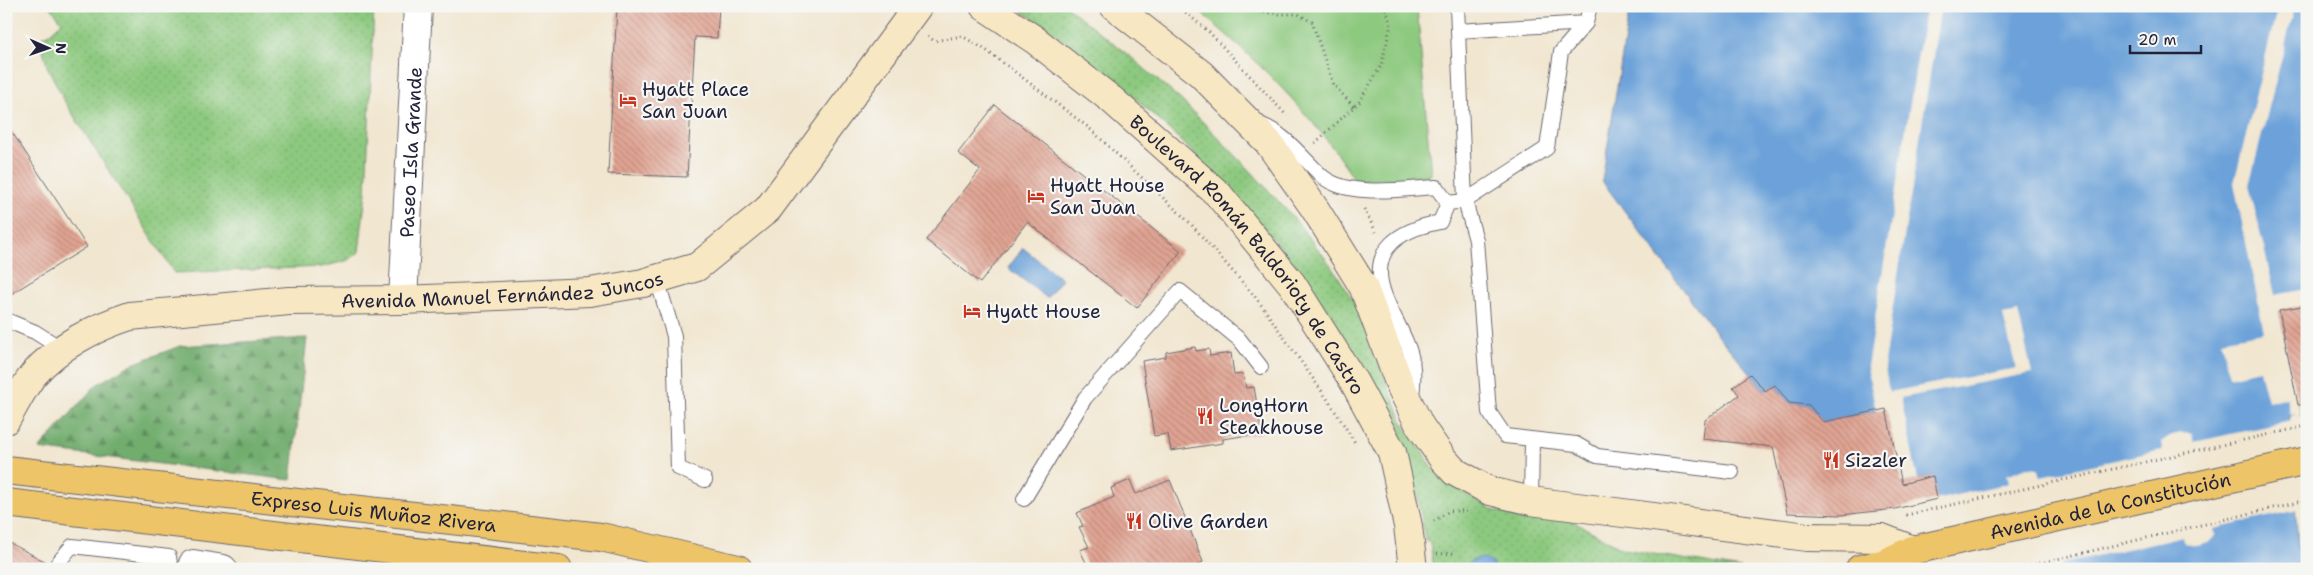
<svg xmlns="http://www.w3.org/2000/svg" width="2313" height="575" viewBox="0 0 2313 575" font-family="'Shantell Sans',sans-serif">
	<defs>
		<pattern id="grass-dots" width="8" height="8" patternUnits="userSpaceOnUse" patternTransform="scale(1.25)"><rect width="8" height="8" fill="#8dc97f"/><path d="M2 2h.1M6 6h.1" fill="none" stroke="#79ac6f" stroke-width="1.8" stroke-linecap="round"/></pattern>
		<pattern id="forest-firs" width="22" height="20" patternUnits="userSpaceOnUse" patternTransform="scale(1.25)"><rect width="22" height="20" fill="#72ad6e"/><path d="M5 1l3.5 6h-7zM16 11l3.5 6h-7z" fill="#5d8c5c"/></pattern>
		<pattern id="building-back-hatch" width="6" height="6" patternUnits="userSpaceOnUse" patternTransform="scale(1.25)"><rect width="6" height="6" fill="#e1a493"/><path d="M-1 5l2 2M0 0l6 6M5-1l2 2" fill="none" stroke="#b68579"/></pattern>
	</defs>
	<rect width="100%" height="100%" fill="#f6f6f2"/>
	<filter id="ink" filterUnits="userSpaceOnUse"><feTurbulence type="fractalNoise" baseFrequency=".02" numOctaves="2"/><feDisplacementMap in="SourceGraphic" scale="10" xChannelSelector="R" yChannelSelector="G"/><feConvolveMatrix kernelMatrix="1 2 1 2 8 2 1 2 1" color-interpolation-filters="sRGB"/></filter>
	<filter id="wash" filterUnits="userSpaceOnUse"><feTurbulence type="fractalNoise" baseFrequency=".0096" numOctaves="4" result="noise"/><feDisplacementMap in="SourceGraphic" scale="20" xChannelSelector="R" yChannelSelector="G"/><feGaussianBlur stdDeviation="1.12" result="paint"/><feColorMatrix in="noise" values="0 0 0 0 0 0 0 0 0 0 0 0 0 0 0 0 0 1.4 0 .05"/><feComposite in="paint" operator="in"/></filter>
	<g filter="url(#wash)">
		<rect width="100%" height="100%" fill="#f1e6d0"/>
		<!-- grass -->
		<path fill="url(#grass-dots)" stroke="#58765d" d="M50,6H374L366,192L359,252L349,260L322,267L174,273L65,102L47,66L40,38L50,33L62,22Z
			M1014,6H1066L1132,58L1182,101L1246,166L1292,216L1333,268L1354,302L1404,425L1435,471L1456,488L1495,511L1574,522L1624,549L1741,569H1434L1430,543L1425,540C1418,480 1399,437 1371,384C1320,288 1259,217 1181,141C1130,92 1074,44 1014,6Z"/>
		<!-- forest -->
		<path fill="url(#forest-firs)" stroke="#4a6854" d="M307,338L291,480L39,449L96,385L130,365L180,346Z"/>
		<!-- park -->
		<path fill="#8dc97f" stroke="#58765d" d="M1193,6H1417L1431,175L1376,180H1355C1312,113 1254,57 1193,6Z"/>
		<!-- water -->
		<path fill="#6ca2d9" stroke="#47628a" d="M1630,6H2307V305L2279,311L2300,414L2291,415L2286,429L2292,465L2300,569H1962L1937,499L1933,476L1902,483L1886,409L1823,422L1809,405L1789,403L1775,385L1765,391L1719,337L1602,181Z
			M1023,248L1062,279L1047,298L1008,268Z
			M1481,558L1491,562L1495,569H1465L1471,561Z"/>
		<!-- pier -->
		<path fill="#f1e6d0" d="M1926,6H1941L1884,362L1889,392L2016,368L2003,315L2018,312L2032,373L1901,398L1918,480L1902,483L1886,410L1876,411L1867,367Z
			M2278,6H2295L2249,185L2275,295L2307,289V305L2279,311L2300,414L2291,415L2287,398L2268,401L2260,370L2229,377L2221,340L2264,332L2234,183Z
			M2291,421L2288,429L2294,464L2298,510L2214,529L2215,536L2208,543L2197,546L2185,544L2183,536L2061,564L2062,569H1959L1935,500L2009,483L2007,475L2027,467L2038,468L2041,476L2162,450L2161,442L2171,435L2182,433L2192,434L2194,442Z"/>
		<g id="blocks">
			<!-- building -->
			<path fill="url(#building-back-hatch)" d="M617,6H719L717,38L695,37L687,177L608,174Z
				M995,105L1181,251L1137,308L1027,222L980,283L926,240L980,170L958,153Z
				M6,123L87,247L6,297Z
				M2307,305V404L2298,405L2279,310Z
				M1195,347L1196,351L1209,349L1210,356L1231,353L1234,375L1243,374L1246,388L1254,387L1262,433L1223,439V443L1171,451L1168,434L1154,436L1142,361L1166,357V352Z
				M1750,374L1765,391L1775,385L1789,403L1809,405L1823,422L1886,409L1902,484L1933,476L1937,499L1895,509L1841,515L1787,513L1773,447L1703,439L1705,420L1739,395L1733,387Z
				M1130,480L1136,494L1170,480L1203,562L1190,569H1089L1080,550L1089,547L1079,527L1083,526L1077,513L1114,497L1111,488Z
				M6,541L48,563V569H6Z"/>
		</g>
	</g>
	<g filter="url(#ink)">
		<use href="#blocks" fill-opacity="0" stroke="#6a676f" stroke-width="1"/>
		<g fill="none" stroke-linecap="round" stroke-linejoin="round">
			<!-- lane casing -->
			<g stroke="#6a676f" stroke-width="16">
				<path id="lane" d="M1457,6L1465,201L1476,240L1489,412L1505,436L1576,444L1597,456L1732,472
					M1458,31L1586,23
					M1262,125C1287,135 1303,159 1323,177C1349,198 1404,189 1436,187L1448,203
					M1448,203L1465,201L1547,148L1561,52L1586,23L1590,6
					M657,279L674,336L678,468L705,480
					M6,320L35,332L62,349
					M1411,401C1414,385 1415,369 1410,352C1404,333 1392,315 1385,296C1367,249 1399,230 1440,222L1448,203
					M1024,499L1085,398L1180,291L1240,340L1261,367
					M1531,501L1532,440
					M57,569V564L72,546L169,557L170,563"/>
			</g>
			<!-- street casing -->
			<g stroke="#6a676f" stroke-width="30">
				<g id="street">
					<path id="s1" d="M403,300L418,6"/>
					<path d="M193,564L223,569"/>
				</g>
			</g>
			<!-- secondary casing -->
			<g stroke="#6a676f" stroke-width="30">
				<g id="secondary">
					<path id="s2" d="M984,6L1035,40L1112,100L1218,194L1292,284L1354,382L1392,452L1408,526L1413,569"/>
					<path d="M1114,6L1201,74L1268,142L1315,209L1363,286L1400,385L1420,426L1443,459L1455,472L1490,491L1531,501L1807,537L1882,538L1913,550"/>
					<path id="s3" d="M6,420C15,405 23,387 34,374C58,346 96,327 130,316L289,301L403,300L590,292L643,283L697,267L768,209L918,6"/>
				</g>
			</g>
			<!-- primary casing -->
			<g stroke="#6a676f" stroke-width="30">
				<g id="primary">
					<path id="s4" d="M1913,550L2307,461"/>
				</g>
			</g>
			<!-- highway casing -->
			<g stroke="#6a676f" stroke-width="30">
				<g id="highway">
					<path id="s5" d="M6,470L601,537L738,569"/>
					<path d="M6,503L558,569"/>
					<path d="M1860,569L1882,564L1913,550"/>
				</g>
			</g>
			<!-- path -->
			<path stroke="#6a676f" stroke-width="3" stroke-dasharray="1 4" stroke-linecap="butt" d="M1178,6L1209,32L1287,116
				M1240,6L1244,9L1277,14H1298L1312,22L1333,84L1354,107
				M928,36L934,41L962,36L986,50L1089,128L1190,223L1257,299L1328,400L1356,444
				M1315,143L1359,102L1381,66L1391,25L1385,6
				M1364,209L1376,232
				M1906,515L2307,426
				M1434,521L1449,511H1471
				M1437,554L1455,553
				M2015,569L2307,500
				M2284,569L2307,564"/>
			<!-- lane -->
			<use href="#lane" stroke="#fff" stroke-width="14"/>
			<!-- street -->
			<use href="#street" stroke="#fff" stroke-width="28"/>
			<!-- secondary -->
			<use href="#secondary" stroke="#f8e7c3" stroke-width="28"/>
			<!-- primary -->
			<use href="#primary" stroke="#eec469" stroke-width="28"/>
			<!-- highway -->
			<use href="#highway" stroke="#eec469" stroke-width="28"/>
		</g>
	</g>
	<!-- icons -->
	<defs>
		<g id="hotel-bare" transform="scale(1.35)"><path d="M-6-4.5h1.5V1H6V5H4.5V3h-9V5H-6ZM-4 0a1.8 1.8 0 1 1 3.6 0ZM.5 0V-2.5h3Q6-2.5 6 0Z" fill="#c8321e" stroke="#f6f6f2" stroke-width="2.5" paint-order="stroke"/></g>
		<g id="restaurant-bare" transform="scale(1.35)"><path d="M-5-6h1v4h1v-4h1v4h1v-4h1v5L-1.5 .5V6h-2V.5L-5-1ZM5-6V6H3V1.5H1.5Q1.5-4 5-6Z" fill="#c8321e" stroke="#f6f6f2" stroke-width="2.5" paint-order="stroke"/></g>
	</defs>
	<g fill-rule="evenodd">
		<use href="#hotel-bare" x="628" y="100"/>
		<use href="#hotel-bare" x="1036" y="196"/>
		<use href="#hotel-bare" x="972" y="311"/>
		<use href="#restaurant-bare" x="1205" y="416"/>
		<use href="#restaurant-bare" x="1831" y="460"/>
		<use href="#restaurant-bare" x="1134" y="521"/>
	</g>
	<g text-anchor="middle" stroke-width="4.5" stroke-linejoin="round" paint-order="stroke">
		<!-- poi labels -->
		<g font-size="19" fill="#22223b" stroke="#f6f6f2" text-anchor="start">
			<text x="642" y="96">Hyatt Place<tspan x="642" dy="22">San Juan</tspan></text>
			<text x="1050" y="192">Hyatt House<tspan x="1050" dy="22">San Juan</tspan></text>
			<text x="986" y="318">Hyatt House</text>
			<text x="1219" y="412">LongHorn<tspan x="1219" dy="22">Steakhouse</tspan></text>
			<text x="1845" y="467">Sizzler</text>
			<text x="1148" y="528">Olive Garden</text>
		</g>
		<!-- street labels -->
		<g font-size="19" fill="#22223b" stroke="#f6f6f2">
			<text dy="7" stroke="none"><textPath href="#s1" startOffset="148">Paseo Isla Grande</textPath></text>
			<text dy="7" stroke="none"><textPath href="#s2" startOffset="366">Boulevard Román Baldorioty de Castro</textPath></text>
			<text dy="7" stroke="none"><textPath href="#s3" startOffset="541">Avenida Manuel Fernández Juncos</textPath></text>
			<text dy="7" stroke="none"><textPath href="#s4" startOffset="202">Avenida de la Constitución</textPath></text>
			<text dy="7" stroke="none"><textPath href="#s5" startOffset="370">Expreso Luis Muñoz Rivera</textPath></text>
		</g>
	</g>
	<!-- margin -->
	<rect width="2313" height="575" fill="none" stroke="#f6f6f2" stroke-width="25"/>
	<!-- north arrow -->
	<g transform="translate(48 48) rotate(92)" stroke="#f6f6f2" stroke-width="4" paint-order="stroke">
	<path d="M0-4L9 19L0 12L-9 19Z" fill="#22223b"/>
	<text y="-8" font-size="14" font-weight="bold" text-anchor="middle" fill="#22223b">N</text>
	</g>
	<!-- scale -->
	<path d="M2130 45v8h71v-8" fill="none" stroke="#22223b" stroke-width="2.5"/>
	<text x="2138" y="45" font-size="15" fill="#22223b" stroke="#f6f6f2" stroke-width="4" paint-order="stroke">20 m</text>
</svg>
